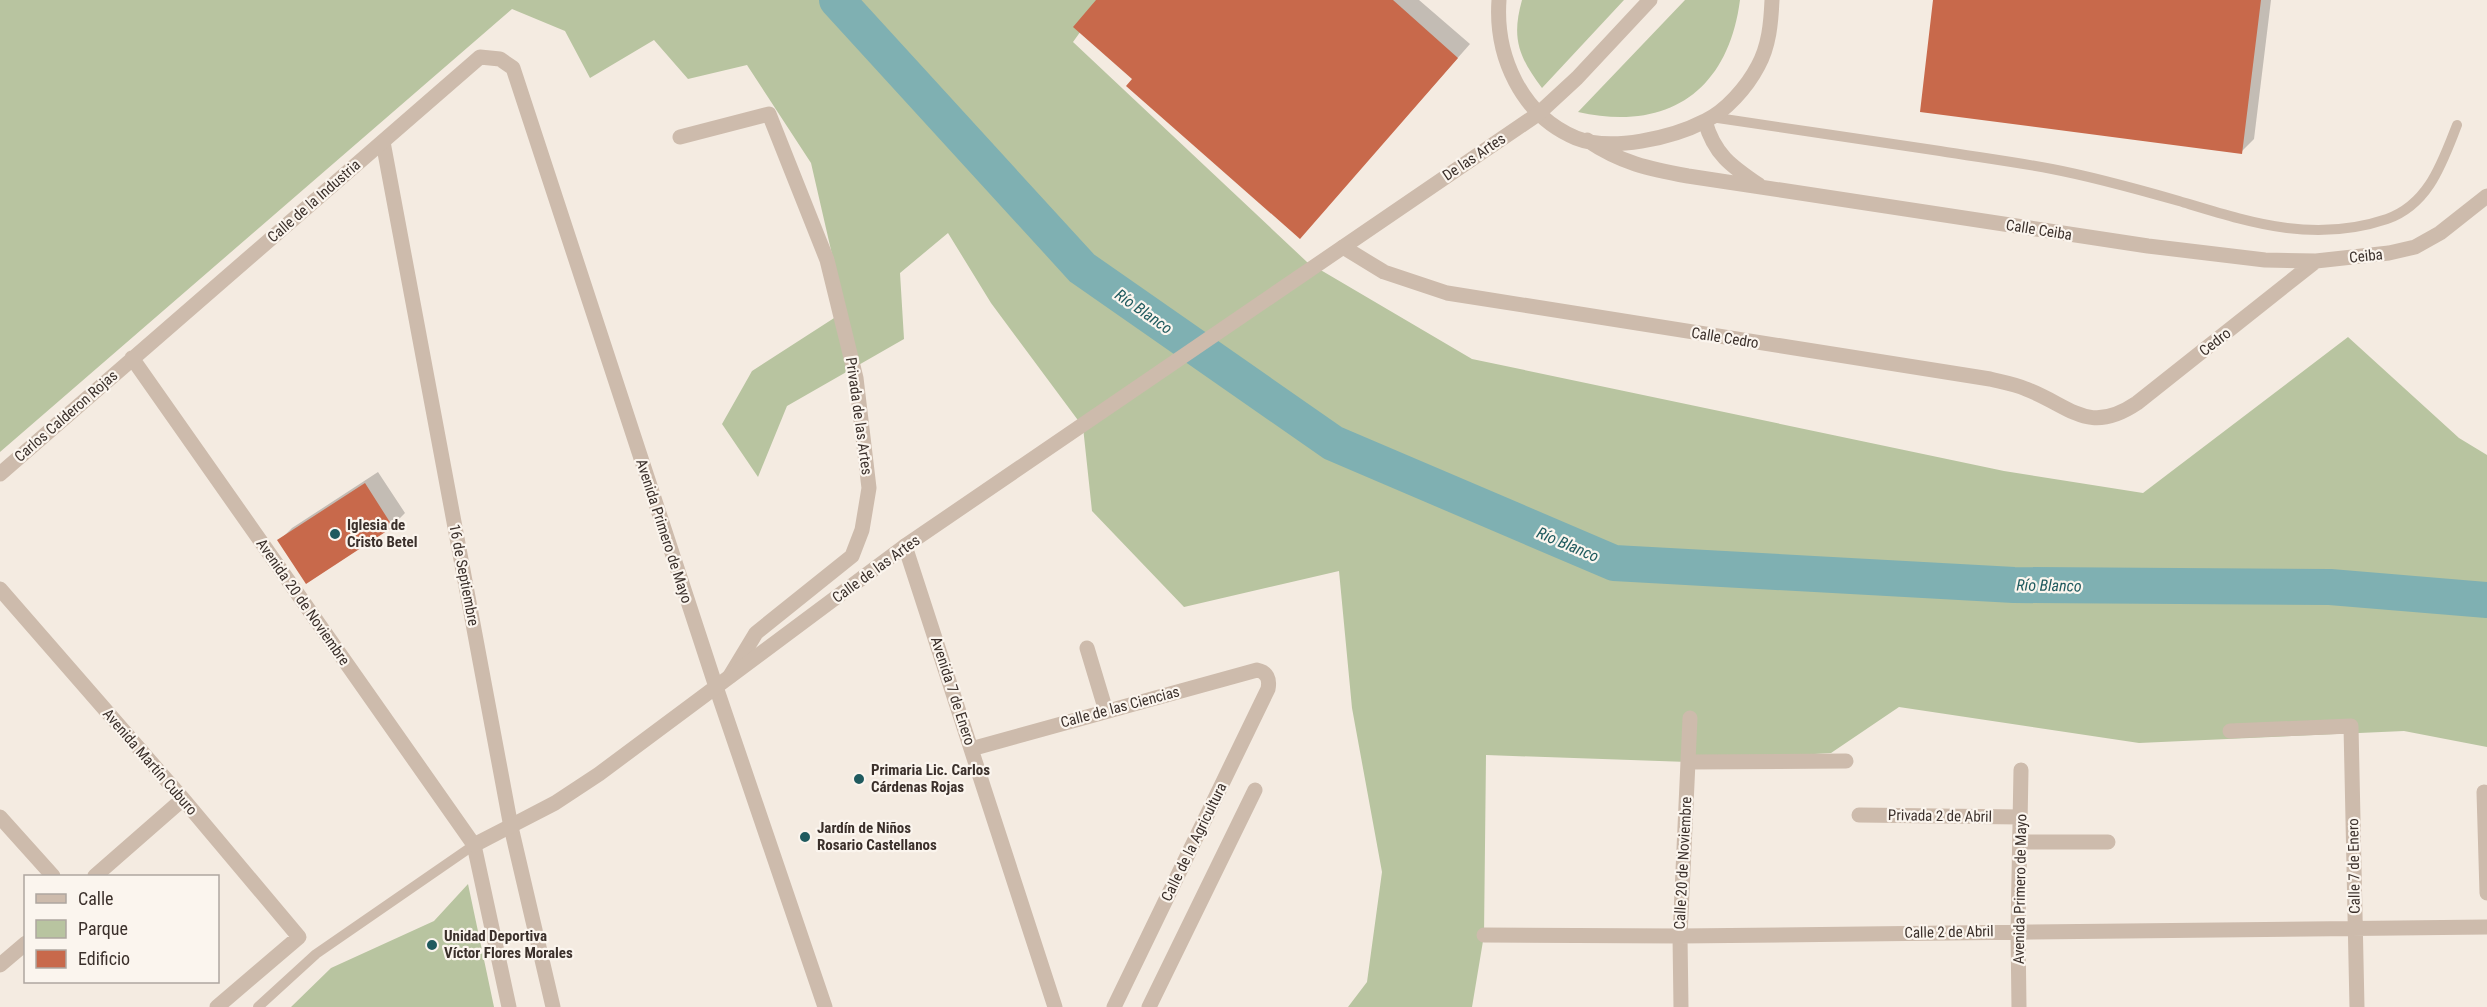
<svg xmlns="http://www.w3.org/2000/svg" width="2487" height="1007" viewBox="0 0 2487 1007" font-family="'Roboto Condensed',sans-serif">
	<rect width="100%" height="100%" fill="#f4ebe1"/>
	<!-- green -->
	<path fill="#b8c4a0" d="M0,0H1103L1073,42L1307,262L1472,359L2004,471L2143,493L2348,337L2459,438L2487,455V747L2404,731L2139,743L1899,707L1831,753L1688,762L1486,755L1484,935L1472,1007H1348L1367,982L1382,872L1352,708L1339,571L1184,607L1092,511L1083,427L991,303L948,233L900,273L904,339L787,406L758,477L722,424L752,371L845,311L811,163L747,65L688,79L654,40L590,78L565,31L512,9L0,452Z
		M1522,0H1624L1542,88C1519,57 1511,39 1522,0Z
		M1685,0H1740C1728,92 1667,132 1578,112Z
		M468,884L494,1007H291L331,968L434,921Z"/>
	<!-- shadow -->
	<path fill="#0003" d="M1098,0H1419L1470,44L1300,237L1134,79Z
		M1935,0H2271L2254,139L2241,152Z
		M378,472L405,513L392,526L279,541L292,528Z"/>
	<g fill="none" stroke-linecap="round" stroke-linejoin="round">
		<!-- river -->
		<path stroke="#7fb0b2" stroke-width="36" d="M837,0L1082,268L1333,443L1614,563L2014,585L2330,587L2487,600"/>
	</g>
	<!-- building -->
	<path fill="#c8694b" d="M1096,0H1393L1458,58L1300,239L1126,86L1132,79L1073,27Z
		M1933,0H2261L2242,154L1920,112Z
		M365,483L393,527L306,584L277,540Z"/>
	<g fill="none" stroke-linecap="round" stroke-linejoin="round">
		<!-- service -->
		<path stroke="#cdbbac" stroke-width="10" d="M1711,117C1787,128 1864,140 1940,151C1977,157 2015,162 2052,169C2094,177 2137,189 2179,201C2249,222 2313,244 2387,219C2429,204 2442,163 2457,125
			M258,1007L316,954L474,845"/>
		<!-- minor -->
		<path stroke="#cdbbac" stroke-width="15" d="M1499,0C1495,56 1521,115 1576,138C1611,152 1672,138 1705,121C1726,111 1747,87 1758,66C1769,46 1771,23 1772,0
			M1705,121C1714,154 1731,166 1759,185
			M680,137L769,114L827,260L856,378L869,488L862,530L852,556L756,633L730,676
			M1587,140C1621,163 1649,169 1688,176L2148,246L2265,260L2316,261L2389,253L2415,247L2440,233L2487,196
			M383,142L511,827L553,1007
			M1343,247L1384,272L1447,293L1990,379C2002,382 2015,384 2026,389C2071,406 2088,436 2137,403L2316,261
			M905,546L1055,1007
			M0,589L183,799L299,937L217,1007
			M1087,648L1106,711
			M716,687L825,1007
			M2230,731L2351,726L2357,1007
			M971,749L1257,670C1267,672 1270,679 1268,689L1114,1007
			M1688,762L1846,761
			M2484,792L2487,893
			M1859,815L2020,817
			M0,817L53,876
			M2020,842H2108
			M474,845L509,1007
			M95,876L183,799
			M1484,935L1680,936L2487,927
			M0,965L26,943
			M1149,1007L1255,790
			M1681,1007L1680,936L1690,718
			M2019,1007L2018,931L2021,770"/>
		<!-- tertiary -->
		<path stroke="#cdbbac" stroke-width="15" d="M132,358L474,845L555,803L599,774L905,546L1538,114L1577,78L1650,0
			M0,474L480,57L500,59L513,68L716,687"/>
	</g>
	<!-- markers -->
	<g fill="#1f5a5e" stroke="#fbf5ee" stroke-width="2">
		<circle cx="335" cy="534" r="6"/>
		<circle cx="859" cy="779" r="6"/>
		<circle cx="805" cy="837" r="6"/>
		<circle cx="432" cy="945" r="6"/>
	</g>
	<g text-anchor="middle" stroke-width="4.5" stroke-linejoin="round" paint-order="stroke">
		<!-- street labels -->
		<g font-size="15" fill="#3b302b" stroke="#fbf5ee">
			<text transform="translate(1474 157) rotate(-34)" y="5">De las Artes</text>
			<text transform="translate(314 201) rotate(-41)" y="5">Calle de la Industria</text>
			<text transform="translate(2039 230) rotate(9)" y="5">Calle Ceiba</text>
			<text transform="translate(2366 256) rotate(-6)" y="5">Ceiba</text>
			<text transform="translate(1725 338) rotate(9)" y="5">Calle Cedro</text>
			<text transform="translate(2215 342) rotate(-38)" y="5">Cedro</text>
			<text transform="translate(66 416) rotate(-41)" y="5">Carlos Calderon Rojas</text>
			<text transform="translate(859 416) rotate(82)" y="5">Privada de las Artes</text>
			<text transform="translate(664 531) rotate(72)" y="5">Avenida Primero de Mayo</text>
			<text transform="translate(876 569) rotate(-36)" y="5">Calle de las Artes</text>
			<text transform="translate(464 575) rotate(79)" y="5">16 de Septiembre</text>
			<text transform="translate(303 602) rotate(55)" y="5">Avenida 20 de Noviembre</text>
			<text transform="translate(953 691) rotate(72)" y="5">Avenida 7 de Enero</text>
			<text transform="translate(1120 707) rotate(-15)" y="5">Calle de las Ciencias</text>
			<text transform="translate(150 762) rotate(49)" y="5">Avenida Martín Cuburo</text>
			<text transform="translate(1940 816) rotate(1)" y="5">Privada 2 de Abril</text>
			<text transform="translate(1194 842) rotate(-64)" y="5">Calle de la Agricultura</text>
			<text transform="translate(1683 863) rotate(-87)" y="5">Calle 20 de Noviembre</text>
			<text transform="translate(2354 866) rotate(-91)" y="5">Calle 7 de Enero</text>
			<text transform="translate(2020 889) rotate(-89)" y="5">Avenida Primero de Mayo</text>
			<text transform="translate(1949 932) rotate(-1)" y="5">Calle 2 de Abril</text>
		</g>
		<!-- poi labels -->
		<g font-size="15" font-weight="bold" fill="#3b302b" stroke="#fbf5ee" text-anchor="start">
			<text x="347" y="530">Iglesia de<tspan x="347" dy="17">Cristo Betel</tspan></text>
			<text x="871" y="775">Primaria Lic. Carlos<tspan x="871" dy="17">Cárdenas Rojas</tspan></text>
			<text x="817" y="833">Jardín de Niños<tspan x="817" dy="17">Rosario Castellanos</tspan></text>
			<text x="444" y="941">Unidad Deportiva<tspan x="444" dy="17">Víctor Flores Morales</tspan></text>
		</g>
		<!-- water labels -->
		<g font-size="16" font-style="italic" fill="#1f5a5e" stroke="#fbf5ee">
			<text transform="translate(1144 311) rotate(35)" y="6">Río Blanco</text>
			<text transform="translate(1568 544) rotate(23)" y="6">Río Blanco</text>
			<text transform="translate(2049 585) rotate(1)" y="6">Río Blanco</text>
		</g>
	</g>
	<!-- legend -->
	<rect x="24" y="875" width="195" height="108" fill="#fbf5ee" stroke="#aea6a0" stroke-width="1.5"/>
	<rect x="36" y="894" width="30" height="9" fill="#cdbbac" stroke="#aea6a0" stroke-width="1.5"/>
	<text x="78" y="905" font-size="18" fill="#3b302b">Calle</text>
	<rect x="36" y="920" width="30" height="18" fill="#b8c4a0" stroke="#aea6a0" stroke-width="1.5"/>
	<text x="78" y="935" font-size="18" fill="#3b302b">Parque</text>
	<rect x="36" y="950" width="30" height="18" fill="#c8694b" stroke="#aea6a0" stroke-width="1.5"/>
	<text x="78" y="965" font-size="18" fill="#3b302b">Edificio</text>
</svg>
